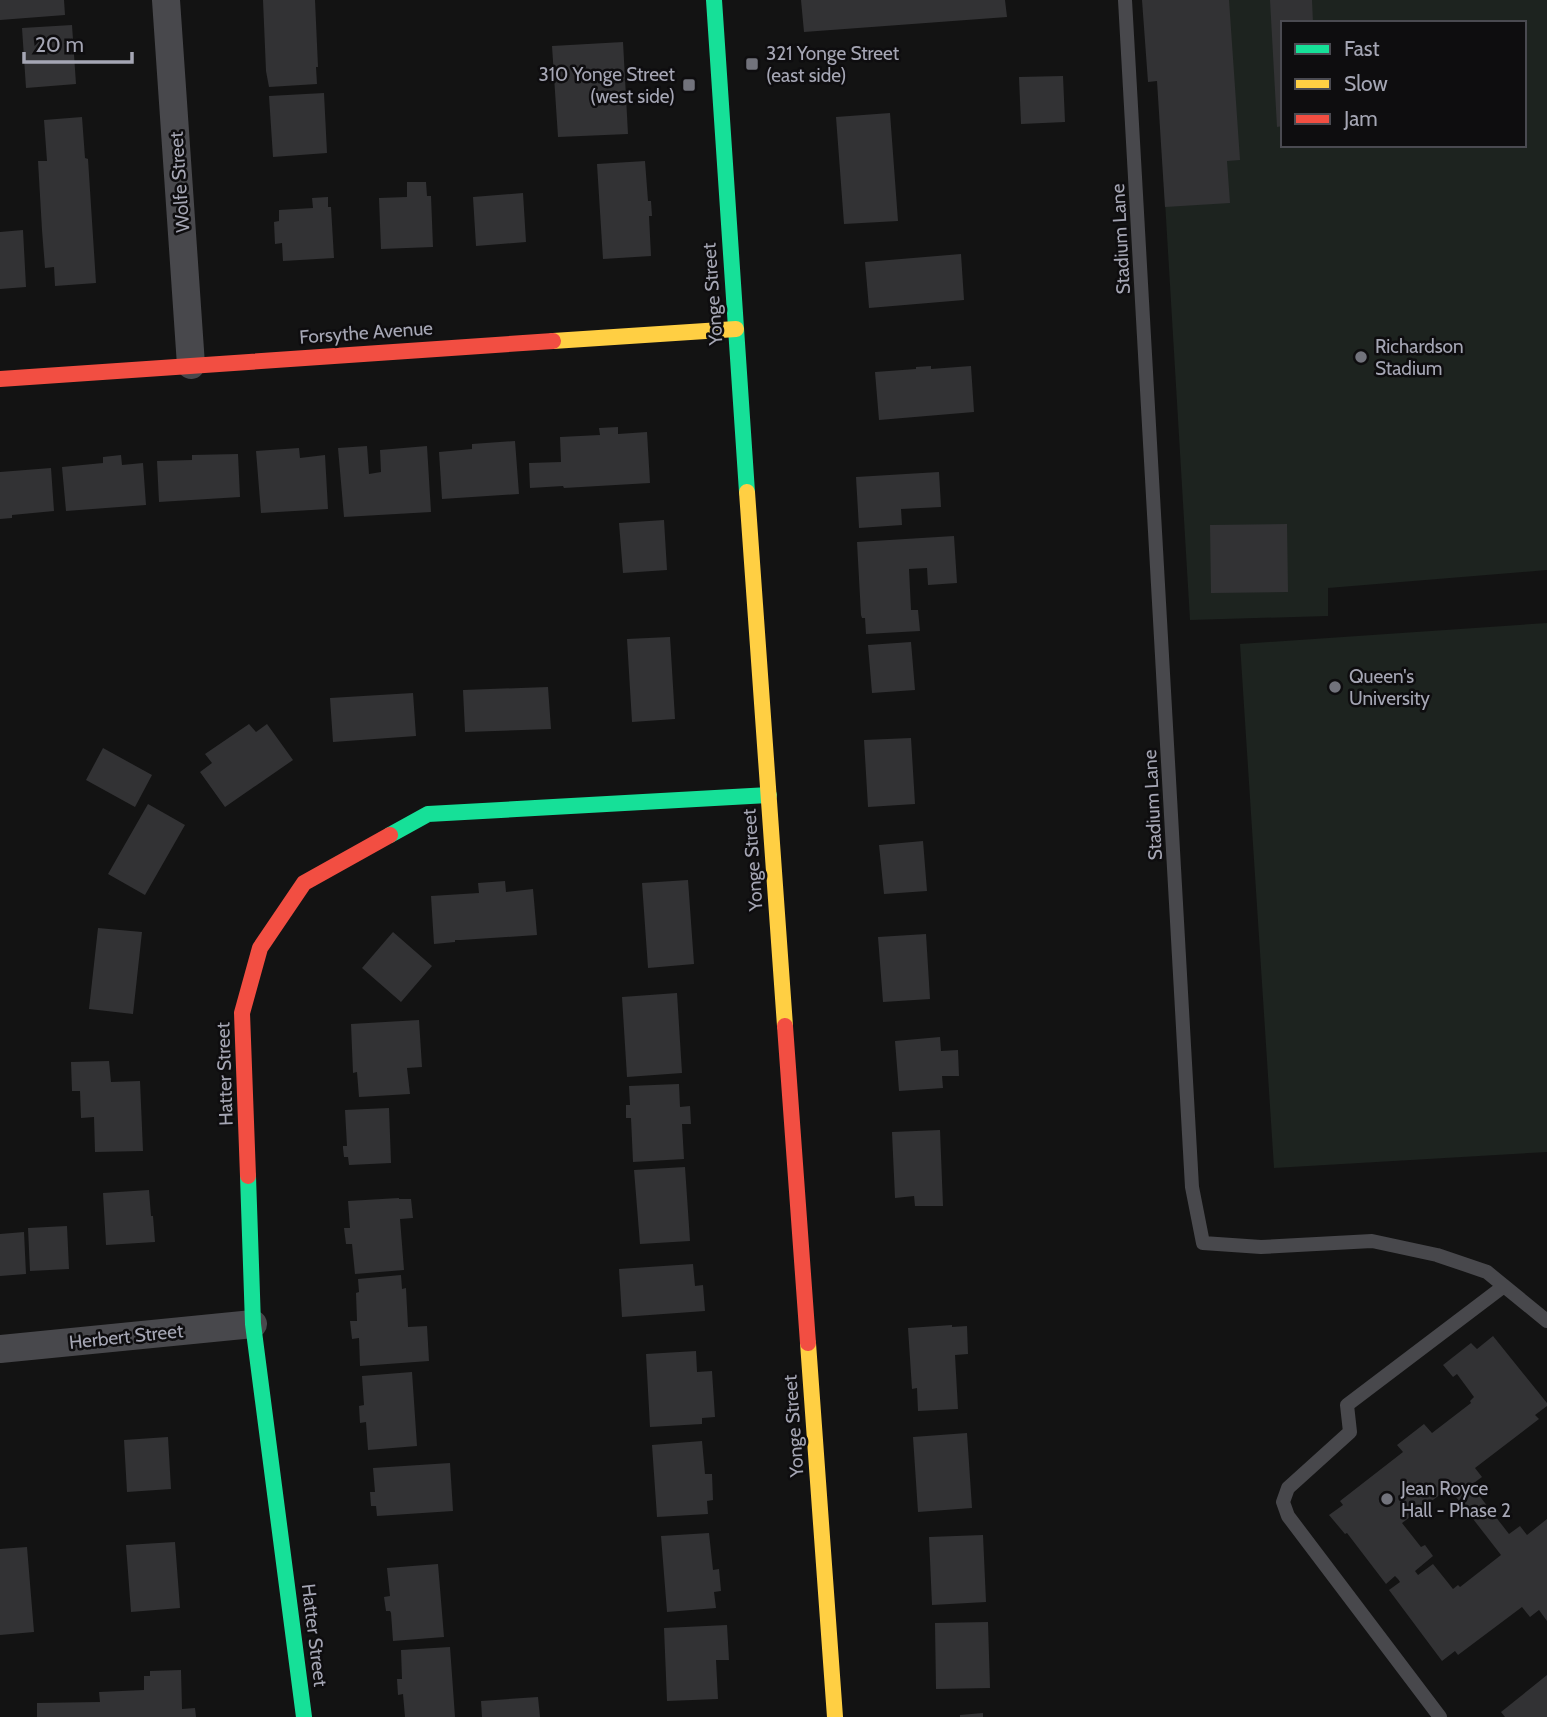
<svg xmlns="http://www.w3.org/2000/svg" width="1547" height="1717" viewBox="0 0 1547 1717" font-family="Cabin,sans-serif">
	<rect width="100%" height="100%" fill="#131313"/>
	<!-- green -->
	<path fill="#1d231f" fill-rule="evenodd" d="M1153,0H1547V570L1328,588V616L1190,620ZM1283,23H1524V145H1283Z
		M1547,623V1152L1274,1168L1240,644Z"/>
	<!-- building -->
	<path fill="#323234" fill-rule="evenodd" d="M0,0H64L65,15L0,20Z
		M263,0H315L318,67H316L317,84L269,87L266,71Z
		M801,0H1005L1007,17L804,32Z
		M1142,0H1229L1240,160L1227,161L1230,203L1165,207L1157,81L1148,82Z
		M1270,0H1312L1313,23H1283V126L1277,127Z
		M72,25L76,84L26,88L22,28Z
		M623,42L628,134L558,137L552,46Z
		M1063,76L1065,122L1021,124L1019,77Z
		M324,93L327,153L273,157L269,96Z
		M890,113L898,221L844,224L836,117Z
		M82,117L85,158L88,159L96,283L55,286L54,267L45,268L42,230L38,161H47L44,120Z
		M645,161L648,201H651L652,216H649L651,256L603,259L597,164Z
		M407,182H426L427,196H431L433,247L381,249L379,198L407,197Z
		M523,193L526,242L476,246L473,197Z
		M328,197V207H331L334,258L283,261L282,243L275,244L274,222L279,221V210L313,208L312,198Z
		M23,230L26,287L0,289V232Z
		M961,254L964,300L869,308L865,262Z
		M931,366V369L971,366L974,412L879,420L875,372L916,369V367Z
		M618,427V434L647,432L650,483L564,488L563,486L530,488L529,463L561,462L560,437L600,435L599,428Z
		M515,441L519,494L442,499L439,452L472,449V444Z
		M367,446L369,474L381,472L380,450L427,446L431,512L344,517L338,448Z
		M299,448L300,458L325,455L328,509L261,513L256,451Z
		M238,454L240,497L159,502L157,461L192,460V455Z
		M121,455L122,465L143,463L146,505L66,511L62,467L103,463V457Z
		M51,468L54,511L12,515V518L0,519V472Z
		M939,472L941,507L901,509L902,525L859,528L856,477Z
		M664,520L667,570L623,573L619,523Z
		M1287,524L1288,592L1211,593L1210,525Z
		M954,536L957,583L928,585L927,568L909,569L911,610H918L920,631L866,634L865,618H862L861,615L857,542Z
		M670,637L675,719L632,722L627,639Z
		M911,642L915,690L872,693L868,645Z
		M548,687L551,729L465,732L463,690Z
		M413,693L416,736L333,742L330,698Z
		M249,724L256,732L267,724L293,760L225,807L200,772L212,763L205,754Z
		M911,738L915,804L868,807L864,740Z
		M103,748L152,775L135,807L86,780Z
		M148,804L185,825L145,895L108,874Z
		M923,841L927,891L884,894L879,845Z
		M688,880L694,964L648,968L642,883Z
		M505,881L506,892L533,889L537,935L461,940H455V942L434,944L431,896L479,893L478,883Z
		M98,928L142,932L133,1014L89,1009Z
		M393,932L432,966L401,1002L362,968Z
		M926,934L930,999L883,1002L878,937Z
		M677,993L682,1073L627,1077L622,997Z
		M419,1020L422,1067L407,1068L410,1094L359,1097L357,1072L353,1073L351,1024Z
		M940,1037L941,1051L958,1050L959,1076H942L943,1088L899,1091L895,1041Z
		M109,1061L111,1082L140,1081L143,1151L95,1152L94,1117L81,1118L80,1091H72L71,1062Z
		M679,1084L680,1107L690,1106L691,1124H682L684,1159L633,1162L631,1118H626V1105H630L629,1086Z
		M389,1108L391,1163L349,1165L348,1157H344L343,1148V1146H347L345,1110Z
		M940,1130L943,1206H915L914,1196L895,1198L892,1132Z
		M685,1167L690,1241L640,1244L634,1170Z
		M149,1190L151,1216H153L155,1242L106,1245L103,1193Z
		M399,1198V1199H411L413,1218L400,1219L404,1270L355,1274L352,1244H346L344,1228H350L348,1201Z
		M67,1226L69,1269L30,1271L28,1228Z
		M24,1232L26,1274L0,1276V1234Z
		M693,1264L695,1286L703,1285L705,1311L622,1317L619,1269Z
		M401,1275L402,1289L406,1288L408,1327L427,1326L429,1361L360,1366L359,1338L352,1339L350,1321H357L356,1293L359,1292L358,1279Z
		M952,1325V1327L967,1326L968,1354L955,1355L958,1409L918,1411L917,1388L912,1389L908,1328Z
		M1493,1336L1547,1403V1406L1535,1415L1539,1419L1475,1468L1482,1477L1471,1485L1509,1534L1520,1526L1527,1535L1547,1519V1621L1539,1610L1530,1617L1522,1607L1458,1655L1455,1651L1442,1661L1389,1590L1400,1582L1398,1579L1395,1576L1386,1584L1347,1533L1345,1534L1329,1515L1343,1505L1340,1501L1403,1452L1397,1445L1424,1424L1432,1433L1471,1403L1470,1401L1474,1397L1457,1374L1453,1377L1443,1365L1471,1343L1477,1349ZM1449,1488L1501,1555L1460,1587L1458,1585L1453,1589L1433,1564L1418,1575L1415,1571L1433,1556L1425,1545L1421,1547L1402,1523Z
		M696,1351L697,1372L712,1371L715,1417L702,1418V1424L650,1427L646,1354Z
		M412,1372L417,1446L368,1450L366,1422L360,1423L359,1406L364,1405L362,1376Z
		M967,1433L972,1508L918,1512L913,1437Z
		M168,1437L171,1489L127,1492L124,1440Z
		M702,1441L705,1474H712L713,1500L707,1501L708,1514L657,1517L652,1445Z
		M450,1463L453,1511L377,1516L376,1506H371L370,1492H375L373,1468Z
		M709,1533L713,1570L719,1569L721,1591L714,1592L716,1608L667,1612L661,1536Z
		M983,1535L986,1602L932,1605L929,1537Z
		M175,1542L180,1608L131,1612L126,1545Z
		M27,1547L34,1632L0,1635V1549Z
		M438,1564L444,1637L393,1641L391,1613L390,1611H386L384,1597L390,1596L387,1568Z
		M988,1622L990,1688L936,1689L935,1623Z
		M727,1625L729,1660H716L718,1699L667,1701L664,1628Z
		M450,1647L455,1717H405L403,1694L398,1695L397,1679H402L401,1650Z
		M181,1670L182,1709L195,1708L196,1717H37V1703L100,1702L99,1692L144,1690V1676H150V1671Z
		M1547,1675V1717H1505L1501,1712Z
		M538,1697L540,1717H482L481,1701Z
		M983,1713V1717H960V1715Z"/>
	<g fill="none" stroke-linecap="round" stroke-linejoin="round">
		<!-- lane -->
		<path stroke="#48484c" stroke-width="14" d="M1125,0L1192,1187L1203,1243L1261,1247L1372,1241L1437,1255L1487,1272L1547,1321
			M1440,1717L1288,1516L1283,1502L1288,1488L1350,1432L1347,1405L1504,1286"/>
		<!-- street -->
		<path stroke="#48484c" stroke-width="28" d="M166,0L191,365
			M0,1349L253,1324"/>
		<!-- fast -->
		<path stroke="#16e098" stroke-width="16" d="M714,0L747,492
			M390,835L428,814L769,795
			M248,1176L253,1324L304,1717"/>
		<!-- slow -->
		<path stroke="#ffcf43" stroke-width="16" d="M553,341L736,329
			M747,492L785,1026
			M808,1343L835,1717"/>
		<!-- jam -->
		<path stroke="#f24e42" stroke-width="16" d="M0,379L553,341
			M785,1026L808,1343
			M248,1176L242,1013L260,948L304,883L390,835"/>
	</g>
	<!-- markers -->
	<g fill="#72737c" stroke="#0e0d0f" stroke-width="2.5">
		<rect x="745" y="57" width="14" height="14" rx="3.5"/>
		<rect x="682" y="78" width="14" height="14" rx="3.5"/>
		<circle cx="1361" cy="357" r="7"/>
		<circle cx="1335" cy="687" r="7"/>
		<circle cx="1387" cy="1499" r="7"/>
	</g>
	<g text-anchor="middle" stroke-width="5" stroke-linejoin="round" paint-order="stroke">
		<!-- poi labels -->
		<g font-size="19" fill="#a5a6b4" stroke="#0e0d0f" text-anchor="start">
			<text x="766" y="60">321 Yonge Street<tspan x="766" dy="22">(east side)</tspan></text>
			<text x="675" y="81" text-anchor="end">310 Yonge Street<tspan x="675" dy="22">(west side)</tspan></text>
			<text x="1375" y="353">Richardson<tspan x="1375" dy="22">Stadium</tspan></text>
			<text x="1349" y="683">Queen's<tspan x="1349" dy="22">University</tspan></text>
			<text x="1401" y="1495">Jean Royce<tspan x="1401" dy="22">Hall - Phase 2</tspan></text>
		</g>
		<!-- street labels -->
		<g font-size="19" fill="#a5a6b4" stroke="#0e0d0f">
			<text transform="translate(179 182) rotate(-94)" y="7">Wolfe Street</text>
			<text transform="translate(1120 239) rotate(-93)" y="7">Stadium Lane</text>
			<text transform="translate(712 294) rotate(-94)" y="7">Yonge Street</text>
			<text transform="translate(366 332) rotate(-4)" y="7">Forsythe Avenue</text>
			<text transform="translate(1152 805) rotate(-93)" y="7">Stadium Lane</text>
			<text transform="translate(752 860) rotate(-94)" y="7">Yonge Street</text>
			<text transform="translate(224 1074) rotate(-92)" y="7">Hatter Street</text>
			<text transform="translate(126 1336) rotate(-6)" y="7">Herbert Street</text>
			<text transform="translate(793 1426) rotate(-94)" y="7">Yonge Street</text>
			<text transform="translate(315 1635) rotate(83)" y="7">Hatter Street</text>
		</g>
	</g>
	<!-- legend -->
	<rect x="1281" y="21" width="245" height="126" fill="#0e0d0f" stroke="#4a4a51" stroke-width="2"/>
	<rect x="1295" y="44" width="35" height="10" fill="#16e098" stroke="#4a4a51" stroke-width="2"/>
	<text x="1344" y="56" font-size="21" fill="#a5a6b4">Fast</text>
	<rect x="1295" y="79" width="35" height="10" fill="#ffcf43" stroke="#4a4a51" stroke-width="2"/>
	<text x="1344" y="91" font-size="21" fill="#a5a6b4">Slow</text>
	<rect x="1295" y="114" width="35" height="10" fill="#f24e42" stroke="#4a4a51" stroke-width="2"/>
	<text x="1344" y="126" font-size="21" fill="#a5a6b4">Jam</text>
	<!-- scale -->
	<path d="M24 52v10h108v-10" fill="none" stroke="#a5a6b4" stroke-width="3.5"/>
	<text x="35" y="52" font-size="21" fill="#a5a6b4" stroke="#0e0d0f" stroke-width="5" paint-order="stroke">20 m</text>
</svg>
